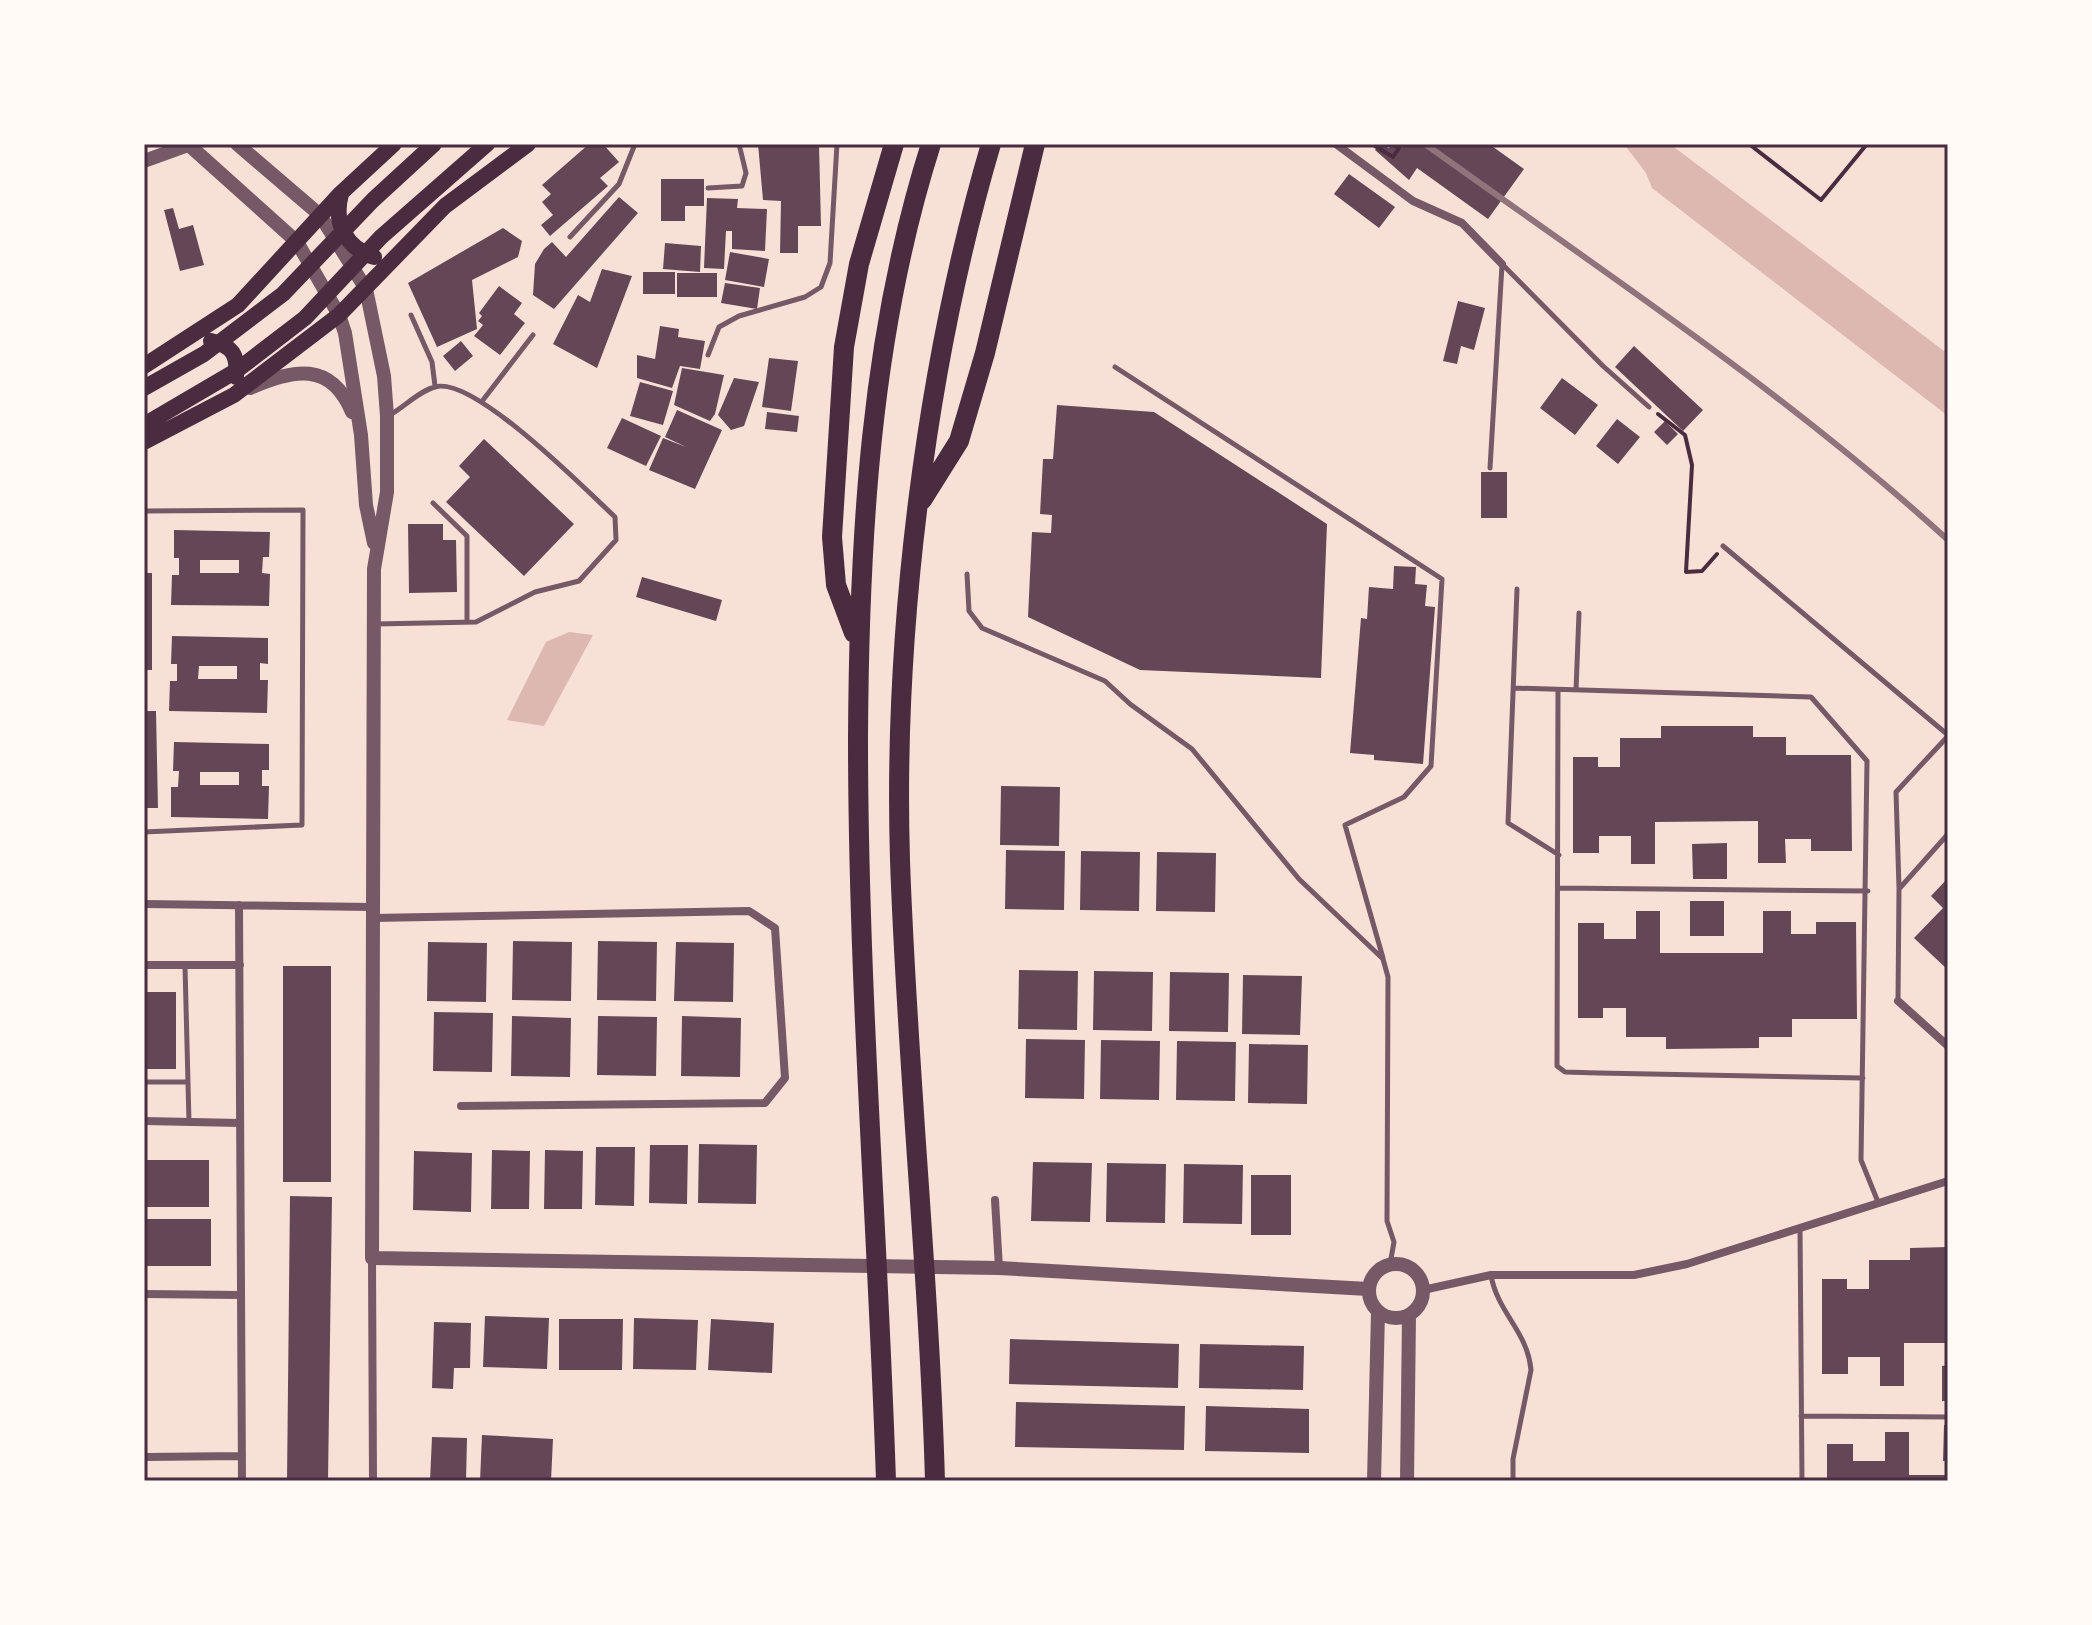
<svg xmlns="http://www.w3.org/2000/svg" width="2092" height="1625" viewBox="0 0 2092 1625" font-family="'PT Serif',serif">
	<rect width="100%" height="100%" fill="#f7e1d7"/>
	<!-- water -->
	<path fill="#dcb8b0" d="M1624,144H1670L1948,354V416L1652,188L1646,173Z
		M569,632L593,635L544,726L507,720L546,642Z"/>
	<!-- building -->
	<path fill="#644757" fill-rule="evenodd" d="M589,144H603L619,162L600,178L608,186L550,236L541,225L553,215L542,202L551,194L542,185Z
		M758,144H819L821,226H798V253H780L781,201L763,200Z
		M1379,144L1389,148L1392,144H1489L1524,169L1488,219L1417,168L1409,180L1375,150Z
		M1349,174L1395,207L1379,228L1334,194Z
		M661,179H704V206H685V221H661Z
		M619,197L638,213L554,309L533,295L535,264L544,249L552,242L566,257Z
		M707,198L738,199L737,208L767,209L765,251L732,249V231H726L724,269L704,268Z
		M173,208L179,229L193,225L204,265L180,271L164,210Z
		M503,228L522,241L518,257L472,280L477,329L437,347L408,283Z
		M665,243L701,246L700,272L663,269Z
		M730,252L769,259L764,287L725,280Z
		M602,269L632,276L597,368L553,344L578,295L590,302Z
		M643,272H675V294H643Z
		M677,273H717V297H677Z
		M725,283L760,288L757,309L721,303Z
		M499,286L522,303L514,314L525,323L500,355L474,336L483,325L478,321L482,316L479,313Z
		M1458,301L1485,308L1474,350L1461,346L1457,364L1443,361Z
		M660,326L679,329L678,337L705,341L700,369L680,366L672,388L637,378V355L655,359Z
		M461,341L473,356L455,371L443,356Z
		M1634,346L1703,410L1683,431L1615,367Z
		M769,358L798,361L791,411L762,407Z
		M682,368L724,375L715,414L710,421L674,405Z
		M734,378L759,382L744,426L731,430L718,415Z
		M1562,378L1598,405L1575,435L1540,408Z
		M640,382L673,391L663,425L630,416Z
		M1057,405L1154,412L1327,524L1321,678L1140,670L1028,617L1032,532L1051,533L1052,515L1040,514L1043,459H1053Z
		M677,410L722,430L695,489L649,470L663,438L686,447L665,437Z
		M767,412L799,416L797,432L765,429Z
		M622,418L661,436L646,466L607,448Z
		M1617,419L1640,437L1618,464L1596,446Z
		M1665,421L1678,434L1667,445L1654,432Z
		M484,439L574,524L524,576L446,502L470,477L459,466Z
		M1481,472H1507V518H1481Z
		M408,524H443V540H456L457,592L409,593Z
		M174,530L270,532L269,557H263L262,573L270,574L269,606L171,605L172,575H179V558H174ZM200,560H239V573H200Z
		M1394,566L1416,567L1415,584L1427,585L1425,606L1435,607L1423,764L1374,760V755L1350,753L1361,618L1367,619L1369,587L1393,589Z
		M144,573H152V670H144Z
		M642,577L722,600L716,621L636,597Z
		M172,636L268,638V664L260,663V680H268L267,713L169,711L170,681H177V664H171ZM199,666H237V679H198Z
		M144,711H156L158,808H144Z
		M1661,726H1753V737H1786V755H1851L1852,851H1811V839H1785L1786,863H1758V821L1655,822V864H1631V836H1599V853H1573V757H1598V767H1620V738H1661Z
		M174,742L269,744V770H262V786H269L268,819L171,817V787H178L179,771H173ZM200,772H239V785H200Z
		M1001,786L1060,787L1059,846L1000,845Z
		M1727,843V879H1693L1692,844Z
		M1006,850L1065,851L1064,910L1005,909Z
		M1081,851L1140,852L1139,911L1080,910Z
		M1157,852L1216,853L1215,912L1156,911Z
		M1948,878V970L1914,938L1943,908L1931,896Z
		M1690,901H1724V936H1690Z
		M1636,911H1660V953H1763V911H1791V934H1816V922H1856L1857,1019H1792V1037H1759V1048L1666,1049V1037H1626V1008H1603V1018H1578V923H1604V939H1636Z
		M513,941L572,942L571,1001L512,1000Z
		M598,941L657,942L656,1001L597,1000Z
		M428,942L487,943L486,1002L427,1001Z
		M676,942L734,943L733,1002L674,1001Z
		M283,966H331V1182H283Z
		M1019,970L1078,971L1077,1030L1018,1029Z
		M1094,971L1153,972L1152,1031L1093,1030Z
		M1170,972L1229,973L1228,1032L1169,1031Z
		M1243,975L1302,976L1300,1035L1242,1034Z
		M144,992H176V1069H144Z
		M434,1012L493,1013L492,1072L433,1071Z
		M512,1016L571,1018L570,1077L511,1076Z
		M598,1016L657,1017L656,1076L597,1075Z
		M682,1016L741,1018L740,1077L681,1076Z
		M1026,1039L1085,1040L1084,1099L1025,1098Z
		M1101,1040L1160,1041L1159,1100L1100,1099Z
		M1177,1041L1236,1042L1235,1101L1176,1100Z
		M1249,1044L1308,1045L1307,1104L1248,1103Z
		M699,1144L757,1145L756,1204L698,1203Z
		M650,1145H688L687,1204L649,1203Z
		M596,1147H635L634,1206L595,1205Z
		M492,1150L530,1151L529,1209H491Z
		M545,1150L583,1151L582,1209H544Z
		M414,1151L472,1153L471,1212L413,1210Z
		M144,1160H209V1207H144Z
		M1033,1162L1092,1163L1090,1222L1031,1221Z
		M1107,1163L1166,1164L1165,1223L1106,1222Z
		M1184,1164L1243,1165L1242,1224L1183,1223Z
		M1251,1175H1291V1235H1251Z
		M290,1196L332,1197L328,1481H287Z
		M144,1219H211V1266H144Z
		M1948,1247V1343H1904V1386H1880V1357H1848V1374H1822V1279H1847V1289H1869V1260H1910V1248Z
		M485,1316L549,1318L547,1369L483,1367Z
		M634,1318L698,1320L696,1370L633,1369Z
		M559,1319H623L622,1370H559Z
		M711,1319L774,1323L772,1373L708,1370Z
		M434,1322L471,1323L470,1368H454L453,1389L432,1388Z
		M1010,1339L1179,1344L1178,1388L1009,1384Z
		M1200,1344L1304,1346L1303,1390L1199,1388Z
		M1948,1365V1401H1942V1366Z
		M1016,1402L1185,1406L1184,1450L1015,1447Z
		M1206,1406L1309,1409V1453L1205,1451Z
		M1944,1425H1948V1461H1943Z
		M1885,1432H1909V1475H1948V1481H1827V1444H1853V1461H1885Z
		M482,1435L553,1439L551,1481H480Z
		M432,1437L467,1438L466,1481H430Z"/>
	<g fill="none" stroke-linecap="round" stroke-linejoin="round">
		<!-- path -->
		<path stroke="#4a2c40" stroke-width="4" d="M1372,144L1393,157L1399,148L1392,144
			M1749,144L1821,200L1867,144
			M1658,414L1685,435L1692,465L1686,572L1702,571L1717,554"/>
		<!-- service -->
		<path stroke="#755966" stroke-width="5" d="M708,188L742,186L746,173L739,144
			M570,237L619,184L635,144
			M1502,264L1603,366L1649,407
			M411,315L432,362L435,386
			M708,355L719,327L739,316L805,297L821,287L830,263L837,144
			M1115,367L1442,579L1431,766L1404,797L1345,825L1383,958
			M483,400L533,335
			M1490,468L1502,265
			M433,503L467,536V622
			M144,511L303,510L302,825L144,832
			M1723,546L1948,735
			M967,574L969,611L982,628L1105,681L1130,704L1192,749L1299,879L1383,959L1388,977L1387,1221L1394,1242L1390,1264
			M1517,589L1508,823L1559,855
			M375,624L476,622L535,592L579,581L616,540L615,517C585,489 473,375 435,387C419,391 403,408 388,416
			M1513,688L1811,697L1867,761L1861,1160L1878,1202
			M1558,690L1557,1066L1565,1072L1598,1073L1863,1078
			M1576,690L1579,613
			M1559,888L1868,891
			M1899,888L1896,792L1948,736
			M185,966L189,1122
			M1898,1001L1899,889L1948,834
			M144,1082H188
			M1800,1227L1802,1481
			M1491,1275C1497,1312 1528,1332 1531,1370L1513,1459V1481
			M1801,1416L1948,1417"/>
		<!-- minor -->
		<path stroke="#755966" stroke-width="8" d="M1336,144L1413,201L1462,223L1502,264
			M144,904L373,907
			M239,905L242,1481
			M373,918L749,911L775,928L785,1078L765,1103L461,1106
			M144,965H240
			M1898,1001L1948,1046
			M144,1121L240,1123
			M995,1200L999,1268
			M372,1258L373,1481
			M1423,1290L1491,1275H1634L1687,1264L1948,1181
			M144,1294L241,1295
			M144,1457L242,1456"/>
		<!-- tertiary -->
		<path stroke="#755966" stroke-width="14" d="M237,144L320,215L366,289L384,376L387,416V492L374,569L372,1258L999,1268L1368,1289
			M189,145L297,242L339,315L345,333L361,435L366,505L374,543
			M144,161L191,144
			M250,388C293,369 331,361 352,412
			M1369 1291a27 27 0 1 1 54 0a27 27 0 1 1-54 0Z
			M1374,1481L1378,1312
			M1407,1481L1409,1315"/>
		<!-- secondary -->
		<path stroke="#4a2c40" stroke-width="16" d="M341,194C333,223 346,248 374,257
			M211,341C233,346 238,355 236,377
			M144,366L238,305L341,193L394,144
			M144,388L204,354L283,294L373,200L434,144
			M144,425L236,371L305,318L381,237L487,144
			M144,442L234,395L339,315L445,206L528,144"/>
		<!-- motorway -->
		<path stroke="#4a2c40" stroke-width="20" d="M922,500L959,441L985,353L1035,144
			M854,633L836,585L832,537L844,347L859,264L894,144
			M886,1481C878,1233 858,986 858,738C859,539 870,335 931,144
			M935,1481C929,1274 907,1067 900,860C893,630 926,365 991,144"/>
		<!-- rail -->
		<path stroke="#8f747c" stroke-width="6" d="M1425,144C1602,271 1787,393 1948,540"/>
	</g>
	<!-- border -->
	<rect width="2092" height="1625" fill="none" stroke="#fffaf5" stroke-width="292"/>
	<rect x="146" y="146" width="1800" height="1333" fill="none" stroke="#4a2c40" stroke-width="3"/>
</svg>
